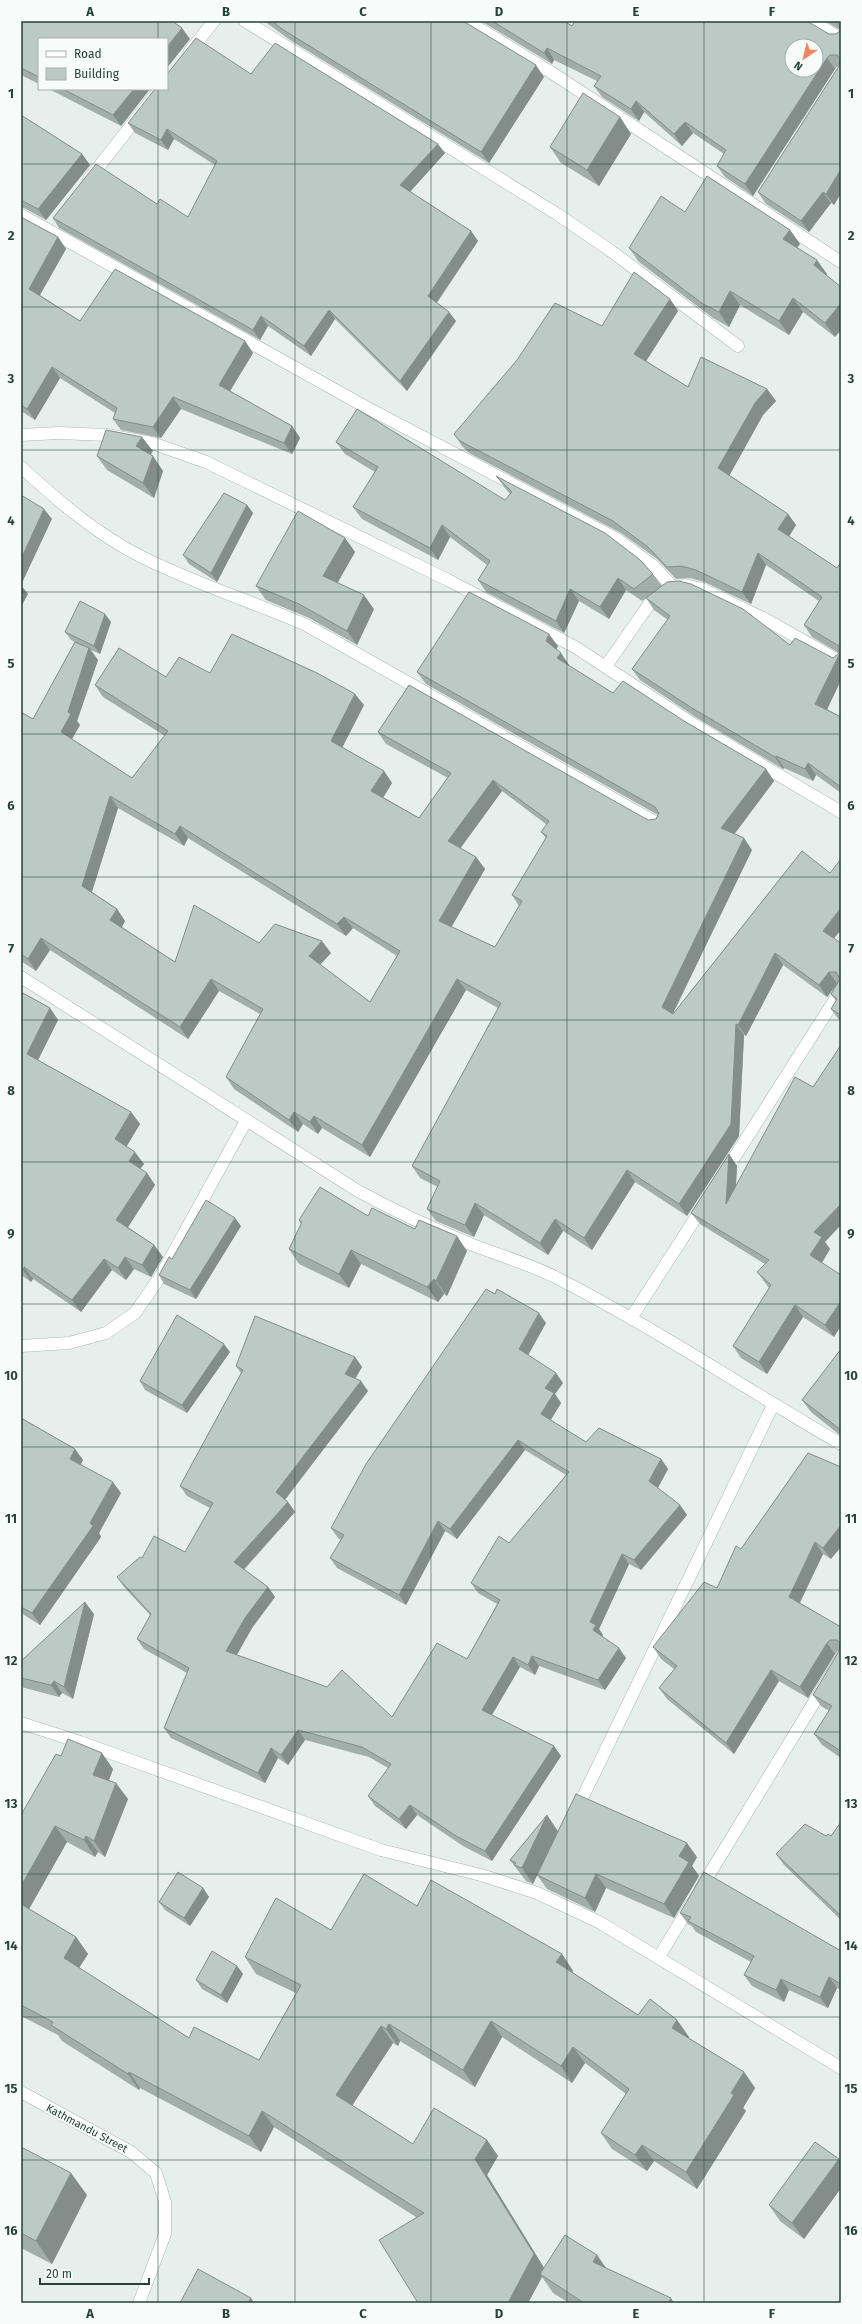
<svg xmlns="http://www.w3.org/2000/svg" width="862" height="2324" viewBox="0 0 862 2324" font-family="'Fira Sans',sans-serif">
	<rect width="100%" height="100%" fill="#e6efeb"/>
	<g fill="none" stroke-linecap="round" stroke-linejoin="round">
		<!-- minor casing -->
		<g stroke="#a8b8b2" stroke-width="13">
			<path id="minor" d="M245,21L557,214L611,251L738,346
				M467,21L549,71L841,262
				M811,21L841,39
				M190,51L214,21
				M89,179L160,89
				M21,215L364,406L617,539L652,565L673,587
				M21,435L59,433L107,435L152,443L206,462L448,580L575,647L696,726L841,812
				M21,467C58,501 95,533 140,556C193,583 251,601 306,625L660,825
				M685,585L702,589L765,619L841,662
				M606,666L650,603L661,594
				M21,977L358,1191C395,1211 433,1229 473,1245C501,1256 530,1264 557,1278C655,1328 746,1389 841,1444
				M725,1172L841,990
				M631,1318L704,1205
				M21,1346L69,1343L106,1333L135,1313L160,1277L246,1121
				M21,1723L80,1742L381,1850L481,1875L537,1893L599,1922L841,2068
				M576,1811L773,1405
				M701,1888L841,1658
				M659,1957L691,1904
				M21,2092L131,2152L156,2173L165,2202V2234L139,2303"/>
		</g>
		<!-- minor -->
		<use href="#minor" stroke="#fff" stroke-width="12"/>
	</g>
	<!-- wall -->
	<path fill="#a1aea9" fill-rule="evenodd" d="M21,21L190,39H39V84L21,75Z
		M264,21H463L544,77L489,163L290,40Z
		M481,21H564L572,26L836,34L840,31V30L825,21H841V193L834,205L831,203L809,232L766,204L758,192L839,66H838L835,69L753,196L725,177L717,166L724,154L693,133L682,146L644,112L639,121L602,97L594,86L597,81L554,60L552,64Z
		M251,74L445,153L410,192L471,231L478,241L437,303L456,321L407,391L335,319L311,356L268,326L260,340L59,228L53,218L157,204L188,217L215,165L174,139L168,150L135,133L128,123Z
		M49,89H150L121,126Z
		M21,115L82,154L90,165L46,220L24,208H21Z
		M620,117L631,134L599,186L561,163L550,147Z
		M685,212L790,230L800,244L797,247L827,274L826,275L835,337L803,312L789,335L740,305L729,327L713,318L639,262L629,248Z
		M21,217L58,237L66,249L40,295L80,321L245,341L253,353L230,391L292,426L300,438L292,454L181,409L161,438L121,430L113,419L115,413L60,378L35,420L21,411Z
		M670,299L678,311L646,361L688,387L767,389L776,401L763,415L729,475L788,514L796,525L789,537L837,568L841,562V680L827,709L841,717V793L816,775L813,781L784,768L783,769L700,720L640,680L632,669L668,620L654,610L646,598L642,601L626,590L609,619L579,601L564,633L486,592L478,580L487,565L450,537L438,560L362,519L353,507L375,472L345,454L336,442L505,500L510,494L505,488L496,476L653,574L662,586L646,598L790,645L833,658L839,653L812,637L804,625L819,601L766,565L751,604L704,582L690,578L676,579L657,559L621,533L469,453L462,446L454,434L602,326Z
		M153,451L150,455L163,471L154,498L107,470L97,456Z
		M247,505L253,513L217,582L189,564L183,555Z
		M345,538L355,552L337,583L374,609L357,645L309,618L266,600L256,586Z
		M111,622L100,654L91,650L98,660L77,721L80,725L72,739L132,778L165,736L103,697L95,685L166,677L210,673L364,705L342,747L384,771L392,783L383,797L419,818L448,778L386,744L378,732L648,820L656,819L658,815L426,684L417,672L558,646L556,649L569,665V666L613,693L684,721L766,769L774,781L734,834L752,850L673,1014L802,851L834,939L841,943V1022L840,1021L831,1009L836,1001L831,994L837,984L827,997L783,965L746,1036L744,1035L739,1136L687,1216L635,1182L592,1250L563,1231L548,1255L484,1215L474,1237L436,1221L427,1209L438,1187L420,1178L412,1166L498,1008L466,990L370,1157L322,1128L318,1134L303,1124L298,1132L234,1089L226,1077L260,1014L219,991L188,1039L50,950L36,971L21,961V712L33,719L75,642L71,640L65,632ZM502,791L547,825L541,832L546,838L512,895L519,906L495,947L451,927L485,869L476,857L460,848ZM118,808L184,846L188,838L346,936L353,928L397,956L370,1002L320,965L331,953L259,943L175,962L122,927L125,921L117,909L92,892Z
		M21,992L50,1008L58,1020L38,1060L131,1112L140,1124L126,1146L144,1164L140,1169L147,1173L155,1185L128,1227L154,1245L163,1257L151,1277L134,1269L126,1280L112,1270L81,1312L33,1279L31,1282L21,1275Z
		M813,1087L825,1242L830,1249L822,1263L834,1337L803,1317L767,1374L741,1358L733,1346L769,1288L757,1272L765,1264L700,1224L691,1213L729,1154L737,1166L736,1186Z
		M368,1216L415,1229L467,1251L447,1296L444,1294L438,1302L361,1264L349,1288L299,1264L289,1249L301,1224L299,1220Z
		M241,1226L196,1299L164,1284L159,1275L172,1259Z
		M546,1323L528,1355L563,1383L555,1394L561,1403L551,1420L586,1442L661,1459L668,1469L658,1488L680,1505L687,1515L641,1570L629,1564L599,1629L603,1635L602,1637L626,1658L605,1690L539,1666L535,1675L520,1667L492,1715L554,1746L561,1756L492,1861L463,1846L417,1815L406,1829L375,1806L368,1796L388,1768L369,1757L305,1740L288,1765L278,1758L265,1783L171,1738L164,1728L187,1673L144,1649L137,1639L150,1615L124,1587L117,1577L142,1558L185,1552L210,1508L187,1496L180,1486L241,1373L236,1366L355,1357L362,1367L355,1379L368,1391L285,1500L288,1502L295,1512L244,1570L268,1587L275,1597L252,1628L237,1655L392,1717L467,1659L497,1604L478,1593L471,1583L509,1543L566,1475L525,1450L457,1539L445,1531L406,1605L337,1568L330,1558L341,1540L338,1538L331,1528Z
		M841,1349V1436L811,1412L802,1400Z
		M230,1352L187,1413L145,1390L140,1381Z
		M21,1418L75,1449L83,1460L81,1464L121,1493L99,1533L101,1537L40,1625L21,1613Z
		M808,1453L831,1559L823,1554L800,1603L841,1627V1758L822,1745L814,1734L829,1711L821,1706L813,1695L839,1651H838L835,1654L808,1698L779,1681L734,1754L667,1699L659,1688L674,1669L661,1659L653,1647L717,1588L741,1549Z
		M94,1614L73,1699L62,1693L59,1697L21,1687V1661Z
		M61,1756L113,1769L109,1780L128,1799L105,1857L98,1852L95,1857L67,1842L29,1909L76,1937L88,1954L79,1968L189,2038L259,2060L296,1993L256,1974L245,1957L331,1930L417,1906L562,1954L573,1971L572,1972L638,2015L677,2020L689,2037L688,2038L744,2072L755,2088L743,2108L746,2111L697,2189L654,2161L647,2171L612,2149L601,2133L626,2094L585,2063L572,2083L502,2037L475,2087L400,2041L398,2046L393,2043L352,2105L413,2144L487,2140L498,2156L487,2175L544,2268L597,2255L606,2268L674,2303H569L553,2293L542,2277L528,2303H418L416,2217L274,2127L261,2152L140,2088L139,2090L62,2041L58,2035L21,2016V1815Z
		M547,1815L558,1831L697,1857L692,1866L699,1876L674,1918L606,1888L595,1912L547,1889L537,1875L533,1884L526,1881L510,1860Z
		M841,1822V1920L784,1865L776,1854L826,1836H831Z
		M203,1888L209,1897L190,1926L165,1910L159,1902Z
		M680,1913L841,1951V1990L837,1988L828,2008L789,1990L784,2002L752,1986L744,1975L751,1962L696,1932L692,1926L688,1924Z
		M237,1966L243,1974L227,2003L202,1989L196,1980Z
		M21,2147L87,2195L52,2264L21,2248Z
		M839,2159L841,2162V2188L804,2239L780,2221L769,2205Z"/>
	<!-- shaded-wall -->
	<path fill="#838d89" d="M182,28L190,39L167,68V47Z
		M547,48L554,60L552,64L544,53Z
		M827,58L835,69L753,196L745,184Z
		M536,65L544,77L489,163L481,152Z
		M134,89H150L121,126L113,115Z
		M636,101L644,112L639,121L631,109Z
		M620,117L631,134L599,186L587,170Z
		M685,122L693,133L682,146L674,134Z
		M167,129L174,139L168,150L161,140Z
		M438,144L445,153L407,195L400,185Z
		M82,154L90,165L46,220L38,209Z
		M841,169V193L834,205L826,194Z
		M823,192L831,203L809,232L801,221Z
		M790,230L800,244L793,253L783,239Z
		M471,231L478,241L434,306L428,296Z
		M58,237L66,249L37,300L29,289Z
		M817,260L827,274L824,280L814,265Z
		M730,291L740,305L729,327L719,312Z
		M793,298L803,312L789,335L779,321Z
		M670,299L678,311L643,366L634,354Z
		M841,303V330L835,337L825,323Z
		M329,310L335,319L311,356L304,346Z
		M449,312L456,321L407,391L400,381Z
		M261,316L268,326L260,340L253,330Z
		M245,341L253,353L227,396L219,385Z
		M52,367L60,378L35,420L27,409Z
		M767,389L776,401L763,415L727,480L718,468L755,403Z
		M173,397L181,409L161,438L153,427Z
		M292,426L300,438L292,454L284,443Z
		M142,437L153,451L146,461L136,446Z
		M153,456L163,471L154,498L143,483Z
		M247,505L253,513L217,582L211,573Z
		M44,509L52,519L21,585L28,594L21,607V559Z
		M788,514L796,525L786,541L778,529Z
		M442,525L450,537L438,560L430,548Z
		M345,538L355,552L333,591L323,576Z
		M758,553L766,565L751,604L742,592Z
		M618,578L626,590L609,619L600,607Z
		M570,589L579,601L564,633L556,621Z
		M364,595L374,609L357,645L347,631Z
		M105,614L111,622L100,654L94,646Z
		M549,634L558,646L555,653L546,641Z
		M89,648L98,660L77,721L80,725L69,744L61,732Z
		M841,651V680L824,716L815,704Z
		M561,653L569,665L565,670L557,658Z
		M355,694L364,705L340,752L331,741Z
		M776,756L784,768L783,769L775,757Z
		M808,763L816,775L813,781L805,769Z
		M766,769L774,781L730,840L721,828Z
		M384,771L392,783L380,803L371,791Z
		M493,780L502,791L457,853L448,841Z
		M110,796L118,808L90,898L82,886Z
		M180,826L188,838L184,846L175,834Z
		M744,838L752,850L670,1019L662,1007Z
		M476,857L485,869L448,933L439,921Z
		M841,908V930L831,942L823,931Z
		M117,909L125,921L119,932L110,920Z
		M344,917L353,928L346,936L337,924Z
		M41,938L50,950L36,971L28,959Z
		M322,941L331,953L317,968L309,956Z
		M775,953L783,965L746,1036L738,1025Z
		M829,972L837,984L827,997L819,985Z
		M211,979L219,991L188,1039L180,1027Z
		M457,979L466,990L370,1157L362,1145Z
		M50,1008L58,1020L35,1066L27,1054Z
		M736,1024L744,1035L739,1136L687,1216L679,1204Z
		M131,1112L140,1124L124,1151L115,1139Z
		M294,1112L303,1124L298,1132L289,1120Z
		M314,1116L322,1128L318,1134L310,1122Z
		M135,1152L144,1164L137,1173L129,1161Z
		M729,1154L737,1166L734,1216L726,1204Z
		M627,1170L635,1182L592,1250L584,1238Z
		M147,1173L155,1185L125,1232L116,1220Z
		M475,1203L484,1215L474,1237L465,1225Z
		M841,1204V1225L825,1242L830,1249L819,1267L810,1255L814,1232Z
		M235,1218L241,1226L196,1299L190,1290Z
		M555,1219L563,1231L548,1255L540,1243Z
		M457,1236L467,1251L447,1296L436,1281Z
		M154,1245L163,1257L151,1277L142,1265Z
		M351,1250L361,1264L349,1288L339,1274Z
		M125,1257L134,1269L126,1280L118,1268Z
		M104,1259L112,1270L81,1312L72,1300Z
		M24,1267L33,1279L31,1282L23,1270Z
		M434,1279L444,1294L438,1302L427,1287Z
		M841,1301V1326L834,1337L825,1325Z
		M795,1305L803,1317L767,1374L759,1362Z
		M539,1313L546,1323L526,1359L519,1349Z
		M224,1344L230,1352L187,1413L182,1405Z
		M355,1357L362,1367L352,1384L345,1374Z
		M556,1373L563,1383L555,1394L561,1403L548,1424L541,1414L545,1388Z
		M361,1381L368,1391L283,1502L276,1492Z
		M518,1440L525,1450L457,1539L450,1529Z
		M75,1449L83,1460L78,1470L70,1459Z
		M661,1459L668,1469L656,1491L649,1481Z
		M113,1482L121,1493L99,1533L101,1537L40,1625L32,1613L90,1523Z
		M288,1502L295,1512L241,1572L234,1562Z
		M680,1505L687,1515L641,1570L634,1560Z
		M438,1521L445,1531L406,1605L399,1595Z
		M841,1525V1547L831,1559L823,1548Z
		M815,1542L823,1554L797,1608L789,1597Z
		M622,1554L629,1564L599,1629L603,1635L600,1640L593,1630L590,1622Z
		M268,1587L275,1597L252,1628L233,1661L226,1651L245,1618Z
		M85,1602L94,1614L73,1699L64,1687Z
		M827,1643L835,1654L808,1698L800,1687Z
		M619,1648L626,1658L605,1690L598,1680Z
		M532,1656L539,1666L535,1675L528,1665Z
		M513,1657L520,1667L489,1720L482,1710Z
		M771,1670L779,1681L734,1754L726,1743Z
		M54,1681L62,1693L59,1697L51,1685Z
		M298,1730L305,1740L288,1765L281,1755Z
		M554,1746L561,1756L492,1861L485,1851Z
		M271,1748L278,1758L265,1783L258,1773Z
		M102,1753L113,1769L105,1791L93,1775Z
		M116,1783L128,1799L105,1857L94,1841Z
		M410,1805L417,1815L406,1829L399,1819Z
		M547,1815L558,1832L533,1884L522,1868Z
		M55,1826L67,1842L25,1916L21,1910V1886Z
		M86,1836L98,1852L95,1857L84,1840Z
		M687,1843L697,1857L692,1866L699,1876L674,1918L664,1904L679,1856Z
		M596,1874L606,1888L595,1912L585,1898Z
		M203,1888L209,1897L190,1926L184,1918Z
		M76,1937L88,1954L75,1974L64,1958Z
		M562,1954L573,1971L568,1979L556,1962Z
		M237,1966L243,1974L227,2003L221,1995Z
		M829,1977L837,1988L828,2008L820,1997Z
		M781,1979L789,1990L784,2002L776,1990Z
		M677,2020L689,2037L683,2044L672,2028Z
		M491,2021L502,2037L475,2087L463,2070Z
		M389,2024L400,2041L398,2046L386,2029Z
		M381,2026L393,2043L348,2112L336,2095Z
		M573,2047L585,2063L572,2083L561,2066Z
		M129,2072L140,2088L139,2090L128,2074Z
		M744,2072L755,2088L743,2108L746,2111L697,2189L686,2172L731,2093Z
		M262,2111L274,2127L261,2152L249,2136Z
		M487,2140L498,2156L487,2175L546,2271L540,2274L542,2277L528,2303H508L475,2159Z
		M642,2145L654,2161L647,2171L635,2155Z
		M839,2159L841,2162V2188L804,2239L792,2223Z
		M71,2173L87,2195L52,2264L36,2241Z
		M597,2255L610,2274L593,2262Z
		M251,2298L254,2303H248Z
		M671,2298L674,2303H668Z"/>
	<!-- building -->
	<path fill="#bbcac4" stroke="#838d89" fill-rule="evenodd" d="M21,21H172L182,28L167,47V39H39V77L21,68Z
		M272,21H463L536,65L481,152L282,29Z
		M492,21H564L572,26L575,21H807L829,34H836L840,31L839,24L835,21H841V169L826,194L823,192L801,221L758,192L839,66L840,59L837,55H830L827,58L745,184L717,166L726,150L685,122L674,134L636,101L631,109L594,86L601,76L547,48L544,53ZM792,46H816V70H792Z
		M196,38L251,74L275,43L438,144L400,185L471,231L428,296L449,312L400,381L329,310L304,346L261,316L253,330L53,218L96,164L157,204L160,199L188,217L217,161L167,129L161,140L128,123L155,89H167V74Z
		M63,89H134L113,115Z
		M583,93L620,117L587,170L550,147Z
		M21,115L82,154L38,209L21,200Z
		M707,176L790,230L783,239L817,260L814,265L841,287V303L825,323L793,298L779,321L730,291L719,312L703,304L629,248L661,196L685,212Z
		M21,217L58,237L29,289L80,321L115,269L245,341L219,385L292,426L284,443L173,397L153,427L113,419L117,408L52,367L27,409L21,405Z
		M634,272L670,299L634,354L688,387L701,357L767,389L755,403L718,468L788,514L778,529L837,568L841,562V651L815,704L841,717V787L808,763L805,769L776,756L775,757L692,708L632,669L670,616L646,598L667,582L679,581L691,584L743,609L790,645L795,638L833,658L839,653V646L804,625L822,597L758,553L742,592L696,570L681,566L667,567L648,547L613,521L460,441L454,434L517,360L555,303L602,326Z
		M357,409L505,500L512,492L496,476L605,533L639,559L653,574L634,589L618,578L600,607L570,589L556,621L478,580L490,561L442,525L430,548L353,507L378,467L336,442Z
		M106,430L142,437L136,446L153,456L143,483L97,456Z
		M224,493L247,505L211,573L183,555Z
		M21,495L44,509L21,559Z
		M298,511L345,538L323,576L364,595L347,631L299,604L256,586Z
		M469,592L549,634L546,641L561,653L557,658L613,693L623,681L684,721L766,769L721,828L744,838L662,1007L673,1014L802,851L830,873L841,859V908L823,931L841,943V1015L831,1009L837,999L831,994L840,979L836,972H829L819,985L775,953L738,1025L736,1024L731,1124L679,1204L627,1170L584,1238L555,1219L540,1243L475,1203L465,1225L427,1209L440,1181L412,1166L501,1003L457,979L362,1145L314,1116L310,1122L294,1112L289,1120L226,1077L263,1009L211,979L180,1027L41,938L28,959L21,954V712L33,719L75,642L89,648L68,712L71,714L61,732L132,778L168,731L95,685L119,648L166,677L179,657L210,673L232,634L317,673L355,694L331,741L384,771L371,791L419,818L451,773L378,732L409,685L648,820L656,819L659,813L655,807L417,672ZM493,780L549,821L541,832L547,836L512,895L522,901L495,947L439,921L476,857L448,841ZM110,796L175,834L180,826L337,924L344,917L400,951L370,1002L309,956L322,941L275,924L259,943L194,905L175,962L110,920L117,909L82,886Z
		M80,601L105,614L94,646L65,632Z
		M21,992L50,1008L27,1054L131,1112L115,1139L135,1152L129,1161L147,1173L116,1220L154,1245L142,1265L125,1257L118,1268L104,1259L72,1300L24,1267L23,1270L21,1268Z
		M841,1045V1204L814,1232L822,1237L810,1255L841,1275V1301L825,1325L795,1305L759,1362L733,1346L771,1285L757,1272L769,1260L691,1213L729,1154L726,1204L795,1077L813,1087Z
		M320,1187L368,1216L372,1208L415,1229L419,1220L457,1236L436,1281L434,1279L427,1287L351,1250L339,1274L289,1249L302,1222L299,1220Z
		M206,1200L235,1218L190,1290L159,1275L169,1257L172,1259Z
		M486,1289L495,1294L497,1289L539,1313L519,1349L556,1373L545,1388L554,1393L541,1414L586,1442L599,1428L661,1459L649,1481L680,1505L634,1560L622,1554L590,1622L596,1625L593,1630L619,1648L598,1680L532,1656L528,1665L513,1657L482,1710L554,1746L485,1851L456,1836L410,1805L399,1819L368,1796L391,1764L362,1747L298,1730L281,1755L271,1748L258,1773L164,1728L189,1668L137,1639L151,1614L117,1577L140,1557L142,1558L154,1536L185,1552L213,1503L180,1486L243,1370L236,1366L255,1316L355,1357L345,1374L361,1381L276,1492L288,1502L234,1562L268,1587L245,1618L226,1651L327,1687L342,1670L392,1717L437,1643L467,1659L500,1600L471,1583L499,1536L509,1543L569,1472L518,1440L450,1529L438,1521L399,1595L330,1558L344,1535L331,1528L366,1464Z
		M177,1315L224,1344L182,1405L140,1381Z
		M841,1349V1430L802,1400Z
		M21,1418L75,1449L70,1459L113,1482L90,1523L93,1526L32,1613L21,1607Z
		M808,1453L841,1467V1525L823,1548L815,1542L789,1597L841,1627V1751L814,1734L832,1706L813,1695L839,1651L840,1643L837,1640H830L827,1643L800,1687L771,1670L726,1743L659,1688L677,1666L653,1647L704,1582L717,1588L736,1546L741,1549Z
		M85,1602L64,1687L54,1681L51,1685L21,1678V1661Z
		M68,1739L102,1753L93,1775L116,1783L94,1841L86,1836L84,1840L55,1826L21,1886V1815L56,1754L61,1756Z
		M576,1794L687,1843L679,1856L689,1862L664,1904L596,1874L585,1898L537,1875Z
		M547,1815L522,1868L514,1865L516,1863L510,1860Z
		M841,1822V1916L776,1854L805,1824L826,1836L828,1834L831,1836Z
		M178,1872L203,1888L184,1918L159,1902Z
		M704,1872L841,1951V1984L829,1977L820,1997L781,1979L776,1990L744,1975L754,1956L688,1921L691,1917L680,1913Z
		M364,1874L417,1906L431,1880L562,1954L556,1962L638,2015L650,1999L677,2020L672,2028L744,2072L731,2093L734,2095L686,2172L642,2145L635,2155L601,2133L629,2089L573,2047L561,2066L491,2021L463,2070L389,2024L386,2029L381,2026L336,2095L413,2144L434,2108L487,2140L475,2159L534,2254L508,2303H418L379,2240L424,2213L262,2111L249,2136L129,2072L128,2074L51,2025L53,2022L21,2005V1904L76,1937L64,1958L189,2038L194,2027L259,2060L301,1985L245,1957L276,1898L331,1930Z
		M212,1951L237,1966L221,1995L196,1980Z
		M815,2142L839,2159L792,2223L769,2205Z
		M21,2147L71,2173L36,2241L21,2233Z
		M565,2235L597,2255L593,2262L671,2298L668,2303H584L540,2274Z
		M198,2269L251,2298L248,2303H180Z"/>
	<!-- grid -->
	<path fill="none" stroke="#24423a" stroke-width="1" stroke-opacity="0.55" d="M158,21V39M295,21V2303M431,21V2303M567,21V2303M704,21V2303M158,89V2303M21,164H841M21,307H841M21,450H841M21,592H841M21,734H841M21,877H841M21,1020H841M21,1162H841M21,1304H841M21,1447H841M21,1590H841M21,1732H841M21,1874H841M21,2017H841M21,2160H841"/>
	<g text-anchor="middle" stroke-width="4" stroke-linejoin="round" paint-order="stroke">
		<!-- street labels -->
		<g font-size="11" fill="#24423a" stroke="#f7fbf9">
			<text transform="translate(87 2128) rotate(28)" y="4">Kathmandu Street</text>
		</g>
	</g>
	<!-- border -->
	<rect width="862" height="2324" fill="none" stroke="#f7fbf9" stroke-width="44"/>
	<!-- legend -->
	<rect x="38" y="38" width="130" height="52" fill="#f7fbf9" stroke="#a3b1ad"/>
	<rect x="46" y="51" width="20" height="6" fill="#ffffff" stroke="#a3b1ad"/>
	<text x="74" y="58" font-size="12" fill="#24423a">Road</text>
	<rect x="46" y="68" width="20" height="12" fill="#bbcac4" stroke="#a3b1ad"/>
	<text x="74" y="78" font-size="12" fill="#24423a">Building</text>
	<!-- north arrow -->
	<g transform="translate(804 58) rotate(215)"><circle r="19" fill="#f7fbf9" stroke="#a3b1ad"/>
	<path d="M0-3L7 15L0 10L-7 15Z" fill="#f4845f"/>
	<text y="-6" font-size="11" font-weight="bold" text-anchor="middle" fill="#24423a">N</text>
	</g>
	<!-- scale -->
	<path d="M40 2278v6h109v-6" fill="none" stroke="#24423a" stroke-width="2"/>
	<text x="46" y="2278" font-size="12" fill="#24423a" stroke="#f7fbf9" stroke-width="3" paint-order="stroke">20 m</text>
	<rect x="22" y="22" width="818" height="2280" fill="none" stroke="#24423a" stroke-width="1.5"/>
	<g font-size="13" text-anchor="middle" font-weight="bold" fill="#24423a">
		<text x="90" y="16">A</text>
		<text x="226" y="16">B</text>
		<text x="363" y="16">C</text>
		<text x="499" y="16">D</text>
		<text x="636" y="16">E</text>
		<text x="772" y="16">F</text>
		<text x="11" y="98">1</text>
		<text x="851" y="98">1</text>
		<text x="11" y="240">2</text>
		<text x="851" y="240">2</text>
		<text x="11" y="383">3</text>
		<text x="851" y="383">3</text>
		<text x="11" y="525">4</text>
		<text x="851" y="525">4</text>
		<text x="11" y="668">5</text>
		<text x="851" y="668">5</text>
		<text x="11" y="810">6</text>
		<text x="851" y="810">6</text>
		<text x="11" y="953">7</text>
		<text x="851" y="953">7</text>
		<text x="11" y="1095">8</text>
		<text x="851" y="1095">8</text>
		<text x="11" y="1238">9</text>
		<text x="851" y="1238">9</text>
		<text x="11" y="1380">10</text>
		<text x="851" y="1380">10</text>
		<text x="11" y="1523">11</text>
		<text x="851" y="1523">11</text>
		<text x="11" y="1665">12</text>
		<text x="851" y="1665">12</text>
		<text x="11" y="1808">13</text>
		<text x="851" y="1808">13</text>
		<text x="11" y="1950">14</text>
		<text x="851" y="1950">14</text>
		<text x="11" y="2093">15</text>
		<text x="851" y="2093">15</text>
		<text x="11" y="2235">16</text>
		<text x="851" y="2235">16</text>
		<text x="90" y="2318">A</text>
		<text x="226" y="2318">B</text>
		<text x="363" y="2318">C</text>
		<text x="499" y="2318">D</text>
		<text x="636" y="2318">E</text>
		<text x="772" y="2318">F</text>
	</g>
</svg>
